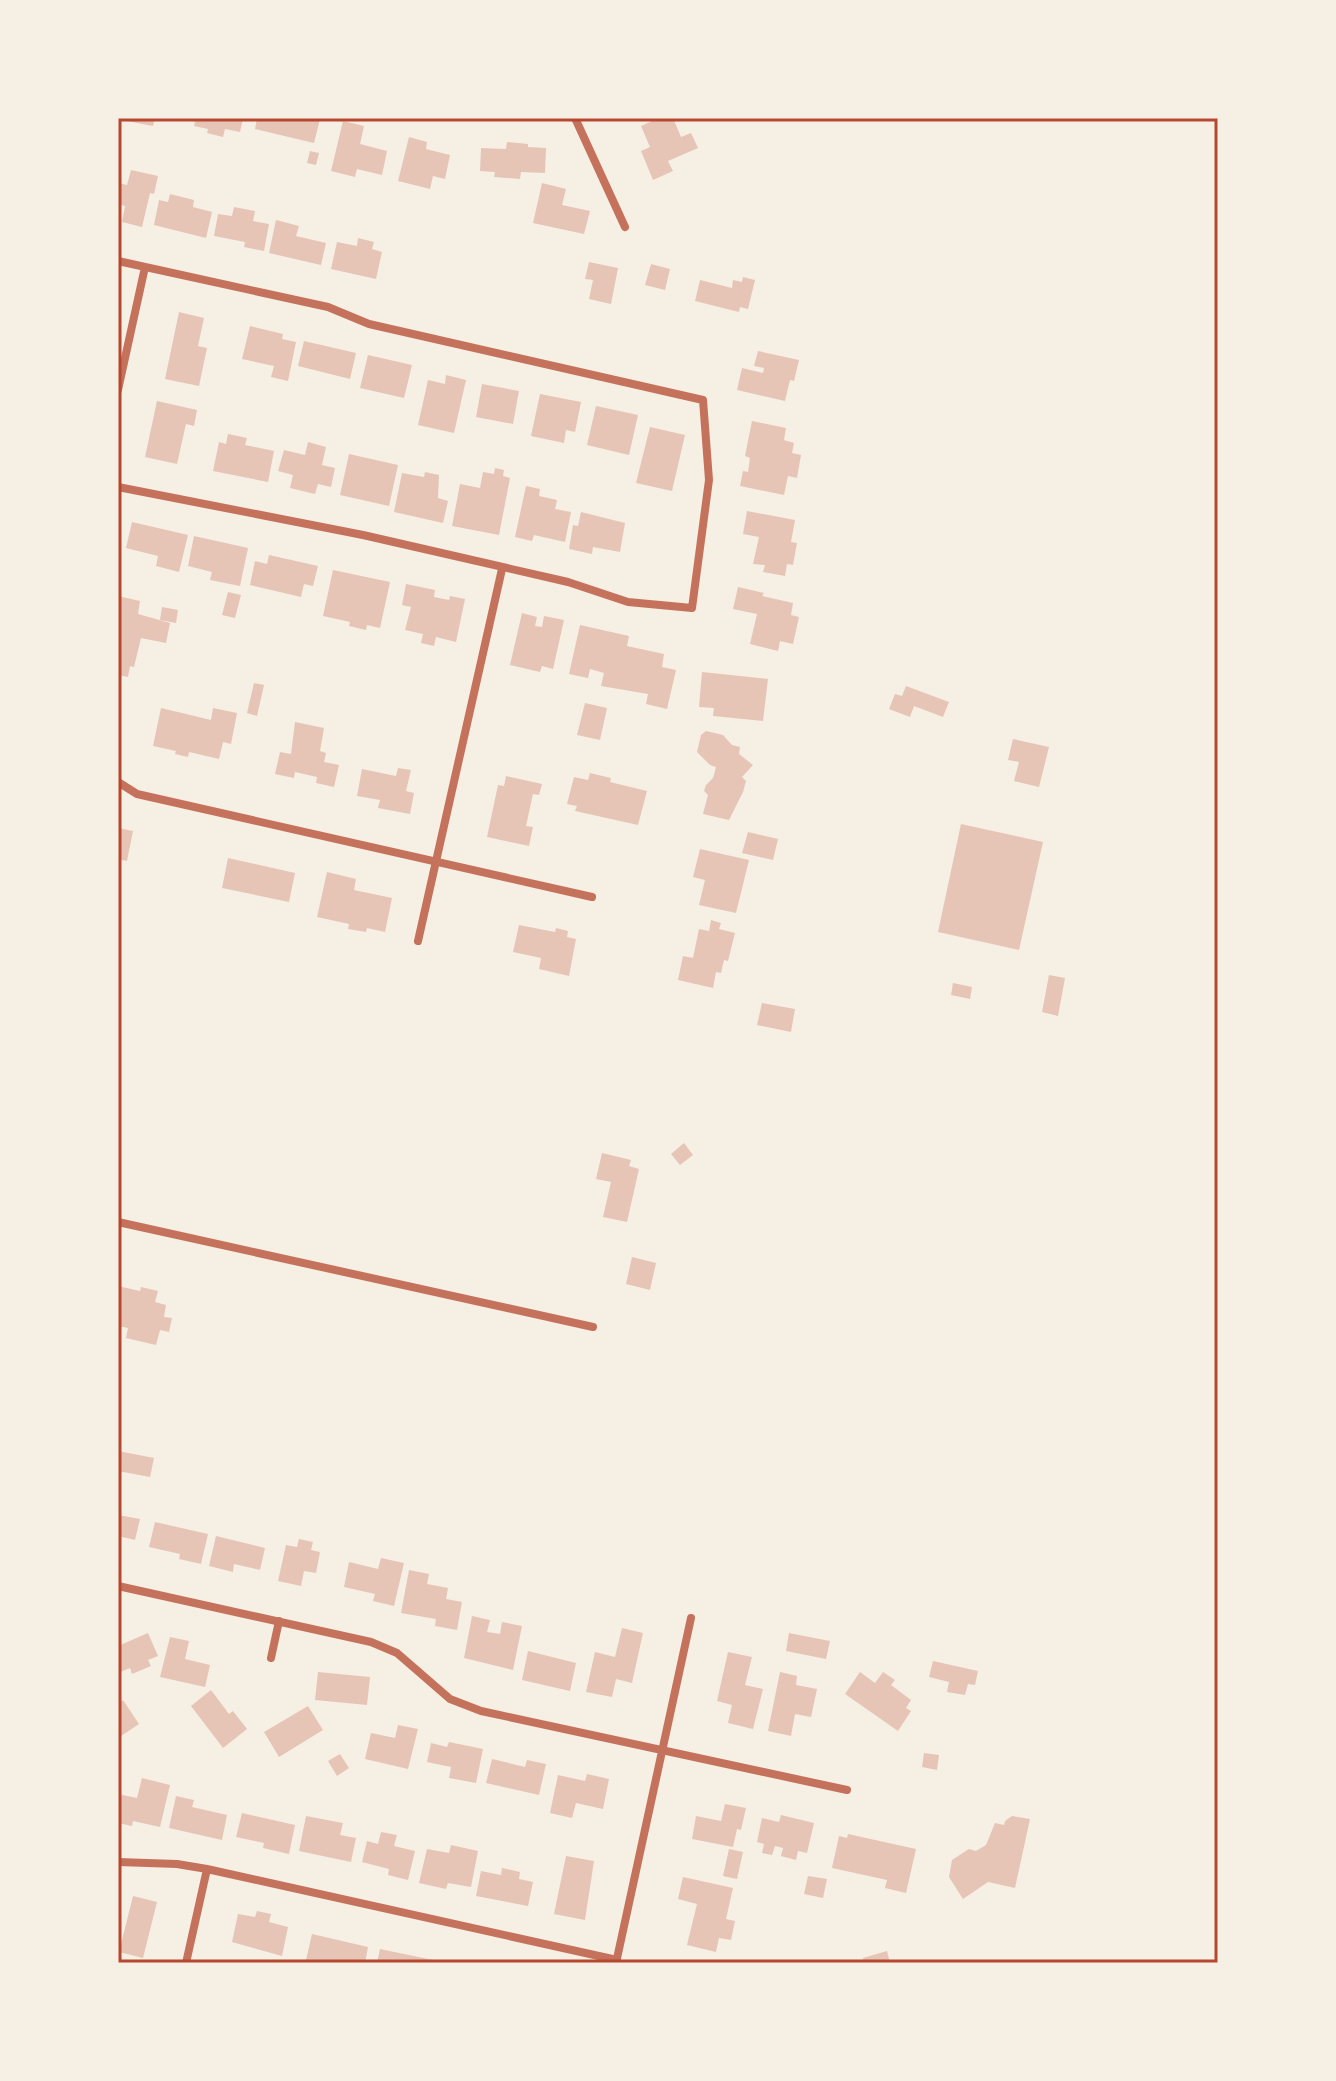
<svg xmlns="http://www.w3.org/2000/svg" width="1336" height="2081" viewBox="0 0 1336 2081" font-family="Roboto,sans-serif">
	<rect width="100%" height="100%" fill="#f6efe4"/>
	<!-- building -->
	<path fill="#e6c5b7" d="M128,118H155L153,126L127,121Z
		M196,118H243L240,132L225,129L223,137L207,133L208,129L194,126Z
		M257,118H314L320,119L314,143L255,129Z
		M659,118H673L681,137L691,133L698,148L668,161L673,171L653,180L641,151L650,147L641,126Z
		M343,121L364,126L360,144L387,151L382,175L357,169L355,177L331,171Z
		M409,137L427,142L426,149L450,155L445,179L433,176L430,189L398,181Z
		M507,142L528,144V147L546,148L545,173L521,172L520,179L494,177L495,172L480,171L481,148L506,149Z
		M310,151L319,153L316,165L307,163Z
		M131,170L158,176L154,194L150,193L142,227L122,222L125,206L118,204V183L127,185Z
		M542,183L566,189L562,205L590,211L584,234L533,223Z
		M170,194L194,200L193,207L212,212L206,238L154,225L159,200L168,202Z
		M234,207L255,211L253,221L269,224L264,251L244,247L245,242L214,236L218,214L232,216Z
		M276,220L299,226L296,236L326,243L321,265L269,253Z
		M358,238L374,242L372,249L382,252L376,279L331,269L337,242L357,246Z
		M589,262L618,268L611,304L589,299L593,280L585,279Z
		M651,264L670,269L665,290L645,285Z
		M743,277L755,280L748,309L740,307L739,312L695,301L700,280L732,288L733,280L742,282Z
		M179,312L204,318L198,346L207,348L199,386L165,379Z
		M250,326L283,334L282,339L296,342L288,381L271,377L274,366L242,359Z
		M304,341L356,353L350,379L298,366Z
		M758,351L799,360L794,381L790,380L785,401L737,390L742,368L763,373L764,368L754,366Z
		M368,355L412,365L404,398L360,388Z
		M446,375L466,380L454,433L418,425L428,380L445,384Z
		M482,384L519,391L513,424L476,417Z
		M540,394L581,402L575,432L566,430L564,443L531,436Z
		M157,401L197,410L194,426L186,424L177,464L145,457Z
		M596,406L638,415L629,455L587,445Z
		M752,421L786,428L784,440L794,443L792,453L801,455L797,478L788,476L784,495L740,486L743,471L748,472L750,458L745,456Z
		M650,427L685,435L672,491L636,483Z
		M228,434L247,438L245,445L274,451L268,482L213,471L219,442L226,444Z
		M308,442L326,447L322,465L335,468L331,487L318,484L315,494L290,488L293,475L278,471L284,450L305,455Z
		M349,454L398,465L389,506L340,495Z
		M495,468L504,470L503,476L510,478L499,535L452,526L460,484L480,488L483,472L494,474Z
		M425,472L439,475L438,498L448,501L443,523L394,512L402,473L424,477Z
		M526,486L540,489L539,496L557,500L555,509L571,512L565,542L534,535L532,541L515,537Z
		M747,511L795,520L791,542L797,543L793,565L787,564L785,576L763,572L765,565L753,564L759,537L743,534Z
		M581,512L625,523L620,552L593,547L592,554L569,549L573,525L578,526Z
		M132,522L188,535L179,572L156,566L158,556L126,548Z
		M194,536L248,548L240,586L210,580L212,572L188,566Z
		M269,555L318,566L313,586L304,584L301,597L250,585L255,561L267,564Z
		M333,570L390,582L380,628L367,625L366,630L349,626L350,622L323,616Z
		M406,584L435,590L434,597L449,600L450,596L465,599L456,642L436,637L434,646L421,643L423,634L405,630L411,607L402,605Z
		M738,587L764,593L762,596L793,603L791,615L799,617L793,644L780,641L778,651L750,644L757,614L733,609Z
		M228,592L241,595L235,618L222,615Z
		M118,596L140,601L138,614L170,623L166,643L141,638L134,667L130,666L128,677L118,675Z
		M162,607L178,610L176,623L160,620Z
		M522,613L537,617L535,626L542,627L544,616L564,620L553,669L542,666L540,672L510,665Z
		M580,625L629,636L627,646L664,654L662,667L676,670L667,709L646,704L648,694L601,686L604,673L590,669L588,678L569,674Z
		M702,672L768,679L763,721L713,716L714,708L699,707Z
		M254,683L264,685L257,716L247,713Z
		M906,686L949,702L943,717L914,706L910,717L889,709L895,694L902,696Z
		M585,703L607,708L600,740L577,735Z
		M161,708L211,720L213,708L237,713L231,744L223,742L219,759L189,752L188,757L175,754L176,751L153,746Z
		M295,722L324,728L320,751L326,753L324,762L339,765L334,787L316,783L317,777L295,772L294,778L275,774L280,752L291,754Z
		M706,731L723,735L732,745L740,747L739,754L753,765L742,777L746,781L743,792L729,820L703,814L708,795L704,791L706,785L713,778L716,767L710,765L697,752L701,735Z
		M1013,739L1049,747L1039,787L1014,781L1019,762L1008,760Z
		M398,768L411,770L406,791L414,793L410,814L378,808L380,800L357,796L362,769L396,776Z
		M590,773L611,778L610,782L647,791L638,825L575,811L577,806L567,804L574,777L588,780Z
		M506,776L542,784L539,795L533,794L526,826L533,827L529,846L487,837L498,785L504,786Z
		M961,824L1043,842L1019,950L938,932Z
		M118,828L133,831L127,861L118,859Z
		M748,832L778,839L773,860L742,853Z
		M700,849L749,860L736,913L699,905L705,880L693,877Z
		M228,858L295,873L289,902L222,888Z
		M327,872L356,879L354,890L392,898L385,932L367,928L366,932L348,929L349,924L317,917Z
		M711,920L721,923L719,929L735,933L728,961L724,960L721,973L716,972L713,988L678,980L683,956L693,958L699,929L709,931Z
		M519,925L555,932L556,928L568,931L567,937L576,939L569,976L539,969L541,958L513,952Z
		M1049,975L1065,978L1058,1016L1042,1012Z
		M953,983L972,987L970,999L951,995Z
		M762,1003L795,1009L791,1032L757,1025Z
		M684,1143L693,1155L680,1165L671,1154Z
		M602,1153L631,1160L629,1166L639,1169L627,1222L603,1217L611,1182L596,1179Z
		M632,1257L656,1263L650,1290L626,1284Z
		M118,1286L140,1291L141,1287L158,1291L155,1302L166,1305L164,1317L172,1318L169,1332L160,1330L156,1345L126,1338L128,1328L118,1326Z
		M118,1451L154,1458L150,1477L118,1471Z
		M118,1515L140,1519L135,1540L118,1536Z
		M155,1522L208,1534L201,1564L179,1559L180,1554L149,1547Z
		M216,1536L265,1548L260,1570L234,1564L233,1572L209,1566Z
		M299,1539L313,1542L311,1550L320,1552L316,1573L304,1571L301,1586L278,1581L286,1545L297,1547Z
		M381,1558L404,1563L394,1606L373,1601L375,1594L344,1587L349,1562L378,1569Z
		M409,1570L429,1574L427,1584L448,1588L446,1599L462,1602L457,1630L435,1626L436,1619L401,1613Z
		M472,1616L490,1620L487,1632L500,1634L502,1622L522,1626L513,1670L464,1658Z
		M622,1628L643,1633L632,1683L616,1679L612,1697L586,1692L595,1652L615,1657Z
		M148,1633L158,1656L148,1660L151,1666L132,1674L130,1668L118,1673V1646Z
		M789,1633L830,1641L826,1659L786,1651Z
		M170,1637L189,1641L185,1659L210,1665L205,1687L160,1677Z
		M528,1651L576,1663L570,1691L522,1680Z
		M728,1652L752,1657L745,1685L763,1689L753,1729L728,1723L732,1705L717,1701Z
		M933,1661L978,1671L975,1685L968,1684L965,1695L947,1692L949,1682L929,1677Z
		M318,1672L370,1677L367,1705L315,1700Z
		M780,1672L797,1676L796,1685L817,1689L811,1717L795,1714L791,1736L768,1731Z
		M860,1672L875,1683L883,1672L895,1680L891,1685L911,1700L906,1708L911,1711L898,1731L845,1694Z
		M211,1690L229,1714L233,1711L247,1729L223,1748L191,1706Z
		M123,1700L139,1724L118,1738V1704Z
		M308,1706L323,1730L279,1757L264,1732Z
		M398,1725L418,1729L408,1769L365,1759L371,1733L395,1738Z
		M449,1742L483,1749L476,1783L449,1778L451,1767L427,1762L431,1743L447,1747Z
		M924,1753L939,1755L937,1770L922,1767Z
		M340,1754L349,1768L337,1776L328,1761Z
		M492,1759L525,1767L527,1760L546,1764L539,1795L486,1783Z
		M587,1774L609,1779L603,1809L576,1803L572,1818L550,1813L558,1775L585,1781Z
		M142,1778L170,1785L160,1827L133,1821L132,1826L118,1823V1794L137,1798Z
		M176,1796L194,1800L192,1807L227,1815L222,1840L169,1828Z
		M725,1804L746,1808L741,1830L737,1829L733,1847L692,1839L696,1816L721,1821Z
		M242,1813L295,1825L289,1854L263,1848L264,1843L236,1837Z
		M781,1815L814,1823L807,1853L798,1851L796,1860L781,1856L783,1848L775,1846L772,1855L762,1853L764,1844L757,1842L762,1818L779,1822Z
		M306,1816L343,1823L340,1835L356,1838L351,1862L299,1851Z
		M1012,1816L1030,1819L1015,1888L988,1882L963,1899L949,1877L952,1860L969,1849L976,1851L986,1845L995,1823L1004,1825L1005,1821Z
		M381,1832L397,1835L394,1846L415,1851L408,1880L388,1875L389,1869L362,1862L367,1841L378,1844Z
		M848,1834L916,1849L906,1893L885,1888L887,1880L832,1868L839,1836L847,1838Z
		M451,1845L478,1851L471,1887L448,1883L446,1889L419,1883L427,1849L449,1853Z
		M729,1849L743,1852L737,1879L723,1876Z
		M566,1856L594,1861L585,1920L554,1914Z
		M502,1868L520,1872L519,1879L533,1882L528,1906L476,1896L481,1871L501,1875Z
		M808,1876L827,1879L823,1898L804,1894Z
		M683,1877L733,1888L726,1919L735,1921L731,1940L719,1938L716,1952L687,1945L697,1904L678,1899Z
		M133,1896L157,1902L143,1958L119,1952Z
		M257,1911L271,1914L269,1922L288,1927L282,1956L232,1942L238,1914L255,1917Z
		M312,1934L368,1947L365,1963H320L306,1960Z
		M380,1949L433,1960V1963H377Z
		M887,1951L890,1963H864L863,1958Z"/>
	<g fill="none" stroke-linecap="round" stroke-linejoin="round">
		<!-- minor -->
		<path stroke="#c5725c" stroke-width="8" d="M575,118L625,227
			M118,261L328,307L369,324L703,400L709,480L692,608L628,602L568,582L363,535L118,487
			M118,390L145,267
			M118,782L137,794L592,897
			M418,941L502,569
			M118,1222L593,1327
			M118,1586L371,1642L397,1653L450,1699L481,1711L847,1790
			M271,1658L279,1621
			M118,1862L177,1864L207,1869L617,1960
			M186,1963L207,1869
			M616,1963L691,1618"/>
	</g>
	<!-- border -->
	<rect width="1336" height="2081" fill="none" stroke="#f6efe4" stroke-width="240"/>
	<rect x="120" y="120" width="1096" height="1841" fill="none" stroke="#b5482f" stroke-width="3"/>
</svg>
